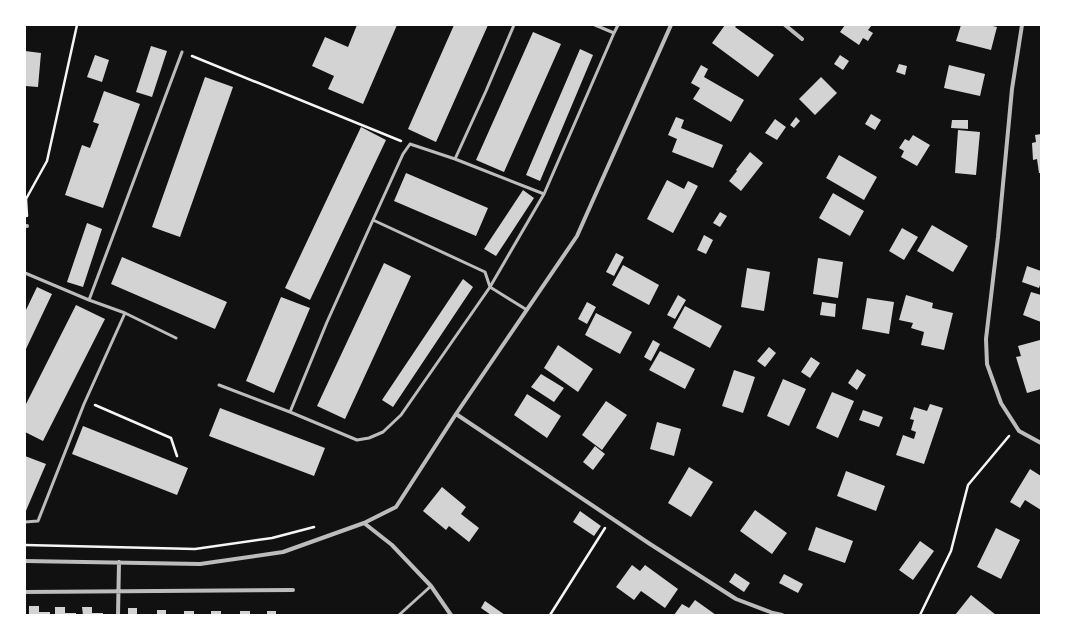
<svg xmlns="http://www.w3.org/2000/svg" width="1066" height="640" viewBox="0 0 1066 640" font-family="Mulish,sans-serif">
	<rect width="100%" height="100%" fill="#111"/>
	<!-- building -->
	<path fill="#d3d3d3" d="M357,25H397L363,104L328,89L334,76L312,66L325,37L348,47Z
		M454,25H488L436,142L408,129Z
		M725,25H737L735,27L774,55L758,77L712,43Z
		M845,25H872L868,30L873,33L868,41L863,38L859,45L840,32Z
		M961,25H988L997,27L991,50L956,41Z
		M533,32L561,44L504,172L476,160Z
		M151,46L167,51L152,97L136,92Z
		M580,49L593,55L540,181L526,175Z
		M25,51L41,53L38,87L25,86Z
		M95,55L109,60L102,82L87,77Z
		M840,55L849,61L843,70L834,64Z
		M899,64L907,66L905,75L896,72Z
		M701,65L708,69L704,77L744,100L731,122L693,99L700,88L691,83Z
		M949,65L985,74L980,96L944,88Z
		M205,77L233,87L180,237L152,227Z
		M821,77L837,93L815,115L799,99Z
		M104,91L140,104L103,208L65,195L82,145L90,148L99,124L93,122Z
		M871,114L881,120L875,130L865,124Z
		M676,117L684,120L681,128L723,145L713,168L672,152L677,139L668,135Z
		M796,117L800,121L794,128L790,125Z
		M775,119L786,127L777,140L765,133Z
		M952,120H968V129L951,128Z
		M361,127L386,140L310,300L285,288Z
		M958,130L980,132L976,175L955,173Z
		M1041,134V173H1039L1037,159L1033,160L1032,143L1036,142L1035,135Z
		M913,135L930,145L917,166L901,157L904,151L899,148L905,139L909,141Z
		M750,152L763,163L741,191L729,181L737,171L736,170Z
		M839,155L877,177L864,200L826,178Z
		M406,173L488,208L476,236L394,201Z
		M667,180L684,189L688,181L698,186L673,233L647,219Z
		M523,190L534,198L496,256L484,249Z
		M833,193L864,211L850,236L819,218Z
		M720,212L727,216L720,227L713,223Z
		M87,223L102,229L83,287L67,282Z
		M932,225L968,246L953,272L917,251Z
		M902,228L918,237L904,260L889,251Z
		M704,235L713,240L706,254L697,250Z
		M616,253L624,257L614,276L606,272Z
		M122,257L227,302L215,329L111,284Z
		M818,258L843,262L838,298L813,294Z
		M384,263L411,276L345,419L317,406Z
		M623,265L659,285L649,305L612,285Z
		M1027,266L1041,271V282L1039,288L1022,282Z
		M747,268L770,272L764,311L741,307Z
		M463,279L473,287L393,407L382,400Z
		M37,287L52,294L25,351V312Z
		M1031,292L1041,295V322L1023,315Z
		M678,295L686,300L675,319L667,315Z
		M906,295L933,303L932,308L953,313L944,350L921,345L924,332L911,328L913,323L899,320Z
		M281,297L310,308L274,393L246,381Z
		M867,298L894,302L889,334L862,329Z
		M587,302L596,307L587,324L578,319Z
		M822,302L836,304L835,317L820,315Z
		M76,305L105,319L43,441L25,432V406Z
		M685,306L722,326L710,348L673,328Z
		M596,313L632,332L620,354L585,335Z
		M653,340L660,344L651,361L644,357Z
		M1040,340L1041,344V389L1027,393L1016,357L1021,356L1018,346Z
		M558,345L593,369L578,392L544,368Z
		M769,347L776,353L765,367L757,361Z
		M660,351L695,369L685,389L649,370Z
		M811,357L820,363L810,378L801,372Z
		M857,369L866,375L857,390L848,383Z
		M734,370L755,377L743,413L722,406Z
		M541,374L564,388L554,402L531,387Z
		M783,379L806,389L789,426L767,416Z
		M832,392L854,401L838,438L816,428Z
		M527,394L561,416L547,438L514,415Z
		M606,401L627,415L602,450L582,435Z
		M930,404L943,408L924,464L896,455L903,435L914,439L916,432L911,430L914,420L910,419L914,407L927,411Z
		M220,408L325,448L314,476L209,436Z
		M863,410L883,417L879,427L859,420Z
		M657,422L681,429L674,456L650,449Z
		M83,426L188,468L177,495L72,454Z
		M595,446L605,454L593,470L583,462Z
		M25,456L46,464L25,513Z
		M689,467L713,482L691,517L668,503Z
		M1030,469L1041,476V510L1025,500L1020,508L1010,502Z
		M846,471L885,486L876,511L837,496Z
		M442,487L466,507L461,514L479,528L469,542L449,526L446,530L423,511Z
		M755,510L787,533L772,554L740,531Z
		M580,511L601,526L594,536L573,522Z
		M816,527L853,541L845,563L808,550Z
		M996,528L1020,540L1001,579L977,567Z
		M920,541L934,551L913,580L899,570Z
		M632,565L640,571L645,565L678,589L665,608L641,591L634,600L616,587Z
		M735,573L750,583L744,592L729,582Z
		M784,574L803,584L798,593L779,583Z
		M971,595L996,615H955Z
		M695,600L716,615H674L682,604L689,608Z
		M485,601L505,615H491L481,608Z
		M29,606H39V612H50V615H29Z
		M55,607H65V613H76V615H55Z
		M82,607H92V613H103V615H83Z
		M128,608H137V615H128Z
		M157,610H166V615H157Z
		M184,611H194V615H184Z
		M211,611H221V615H211Z
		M240,611H250V615H240Z
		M267,611H276V615H267Z"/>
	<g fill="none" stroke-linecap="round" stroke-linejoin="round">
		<!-- path -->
		<path stroke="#f5f5f5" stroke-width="2.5" d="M192,56L401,141
			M27,216L26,199L47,161L77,25
			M95,405L171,438L177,456
			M25,545L195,549L272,538L314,527
			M550,615L605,528
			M920,615L951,551L968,485L1009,436"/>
		<!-- service -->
		<path stroke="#bcbcbc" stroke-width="3" d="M614,33L618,25
			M455,159L486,91L514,25
			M544,194L614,33L595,25
			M373,220L403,154L410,144L455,159L544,194L490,287L401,415L383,432L369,438L357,440L290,412L327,322L373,220L485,272L490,287L527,310
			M25,273L89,300
			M125,313L176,338
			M219,385L290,412
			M25,522L38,521L84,404L125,313L89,300L182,52
			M399,615L431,586"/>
		<!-- minor -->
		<path stroke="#bcbcbc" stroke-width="4" d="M785,25L802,39
			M1022,25L1012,89L998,237L986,339L987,364L1001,403L1019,431L1041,443
			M25,226H27
			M456,414L650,544L736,599L773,613L782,615
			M364,523L392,545L431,586L451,615
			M25,561L200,564L283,552L364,523L396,507L456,414L577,236L671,25
			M25,592L293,590
			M118,615L119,562"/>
	</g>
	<!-- border -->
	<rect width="1066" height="640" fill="none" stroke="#ffffff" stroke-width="52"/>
</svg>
